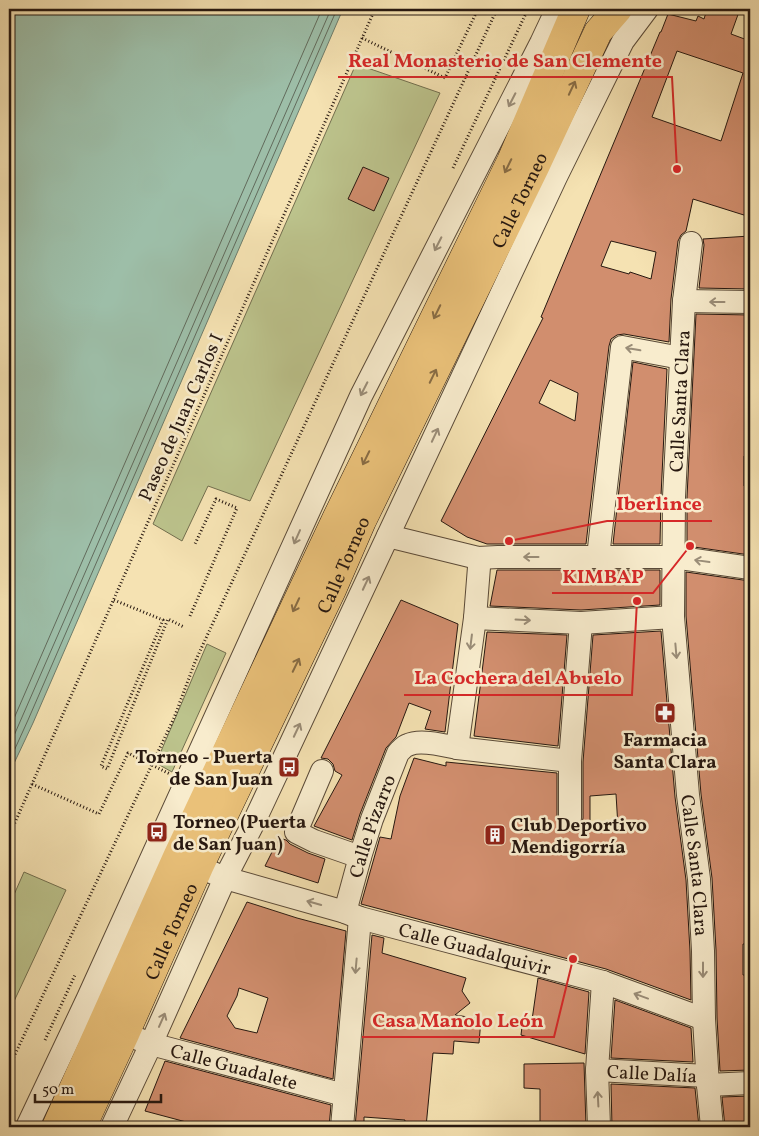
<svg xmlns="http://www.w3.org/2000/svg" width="759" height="1136" viewBox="0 0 759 1136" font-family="Vollkorn,serif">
	<rect width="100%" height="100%" fill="#f5e2b2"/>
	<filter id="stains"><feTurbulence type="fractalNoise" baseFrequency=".004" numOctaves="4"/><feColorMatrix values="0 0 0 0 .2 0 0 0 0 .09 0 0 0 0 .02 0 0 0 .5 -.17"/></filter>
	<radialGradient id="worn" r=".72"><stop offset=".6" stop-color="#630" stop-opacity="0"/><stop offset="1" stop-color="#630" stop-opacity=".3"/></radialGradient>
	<!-- green -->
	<path fill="#bcc38c" stroke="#726e4e" d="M356,64L440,93L250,501L208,486L182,541L153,524Z
		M207,644L226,653L172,772L156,763Z
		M24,872L66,890L9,1012V906Z"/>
	<!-- water -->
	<path fill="#9dbea8" stroke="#6e7c6b" d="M9,9H343L33,723L9,774Z"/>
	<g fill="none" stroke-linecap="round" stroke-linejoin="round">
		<!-- shore -->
		<path stroke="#626b5c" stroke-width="1" d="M9,730L322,9
			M9,747L331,9
			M9,762L28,720L337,9"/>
	</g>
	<!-- building -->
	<path fill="#d18e6e" stroke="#271810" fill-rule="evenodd" d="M707,9H740L731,34L750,41V208L747,216L693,199L686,231L681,235L678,241L671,299L669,342L624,334L617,335L611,339L609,346L586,544H487L467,537L441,521L543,318L541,317L660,32H661L668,14L696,21L698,16L704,19ZM677,51L743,73L721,141L652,117ZM611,241L656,252L651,279L630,272L629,274L601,266ZM550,380L578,393L575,421L539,403Z
		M363,167L389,178L374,211L348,199Z
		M750,236V289L699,288L704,245L703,239Z
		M696,314L750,315V455L744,456V486L750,485V555L687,546V497Z
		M633,362L667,369L661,496L660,544H613Z
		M497,570H660V605L581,610L490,606Z
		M686,572L750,581V816H748L750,873V944H743V975H750V1070L720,1071L717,1018L716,950L712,878L701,794L686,616Z
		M401,600L458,624L445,732L425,729L431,711L409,703L396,737L386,748L360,814L352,840L314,826L342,775L335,771L333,764L328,759L321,758Z
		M661,631L675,797L686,880L690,951L691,1000L606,969L361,904L380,837L391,839L400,796L414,758L446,766V762L557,773V818L558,824L563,829L570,831L577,829L582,824L583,818V762L593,635ZM616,794L618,827L590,825V796Z
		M487,632L567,635L558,746L474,736Z
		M279,838L286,840L290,844L308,853L325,859L318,883L265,866Z
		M247,902L297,918L346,931L333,1079L180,1038ZM239,988L268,998L257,1033L235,1028L227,1016L237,996Z
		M372,935L384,938L382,953L466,978L462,991L470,1003L455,1015L481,1019L479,1043L454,1041L453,1054L433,1053L426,1127H404L405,1120L364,1117V1127H355Z
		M538,978L589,992L585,1054L521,1035L523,1018L532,1020Z
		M615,1000L691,1028L693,1062L611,1058Z
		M165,1061L331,1105L329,1127H205L145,1111Z
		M584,1063L586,1127H540V1089L524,1088V1064Z
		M611,1084L695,1088L699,1127H612Z
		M750,1096V1127H725L722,1097Z"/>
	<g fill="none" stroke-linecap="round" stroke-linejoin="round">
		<!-- minor casing -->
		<g stroke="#5a4a38" stroke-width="24">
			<g id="minor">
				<path id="s1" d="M691,243L684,301L674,497L673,617L688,795L699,879L703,951L704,1019L708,1085L712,1127"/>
				<path d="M684,301L750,302"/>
				<path d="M388,536L478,558L498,557H673L750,568"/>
				<path d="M598,557L622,347L681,358"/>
				<path d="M475,618L581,623L673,617"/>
				<path d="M457,748L570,761"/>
				<path d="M322,771L296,832L314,841L360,857"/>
				<path d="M570,818V761L581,623"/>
				<path id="s2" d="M211,872L225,878L345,912L360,918L603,982L704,1019"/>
				<path id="s3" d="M345,912L360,857L372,819L398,753C401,750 404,746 408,745C420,739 443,745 457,748L475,618L479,567L478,558"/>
				<path id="s4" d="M138,1039L151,1044L344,1095"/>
				<path id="s5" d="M597,1070L707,1076"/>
				<path d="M708,1085L750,1083"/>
				<path d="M27,1127L88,998L361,396L541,43L557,9"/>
				<path d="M112,1127L151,1044L225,878L253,824L556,177L623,41L647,9"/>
				<path d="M342,1127L360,918"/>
				<path d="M599,1127L597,1070L603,982"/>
			</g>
		</g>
		<!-- major casing -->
		<g stroke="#271810" stroke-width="29">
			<g id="major">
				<path d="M56,1127L177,857L337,517L511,161L576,9"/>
				<path id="s6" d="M82,1127L125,1034L199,867L332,590L362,521L535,167L598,32L618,9"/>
			</g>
		</g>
		<!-- path -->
		<path stroke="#271810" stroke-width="3" stroke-dasharray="1 2.5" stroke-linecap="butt" d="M362,38L445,78L478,9
			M453,168L528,9
			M114,600L163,620L101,766L107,769L168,619L184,627
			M190,616L237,508L216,499L195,544
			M32,784L99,814L128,753L170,774
			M9,836L375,9
			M45,1040L75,975
			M9,1067L174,718L195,662L206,638L497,9"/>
		<!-- minor -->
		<use href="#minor" stroke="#f8eccd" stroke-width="22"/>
		<!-- major -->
		<use href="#major" stroke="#eac179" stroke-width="28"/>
	</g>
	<!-- one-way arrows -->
	<defs><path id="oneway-shaft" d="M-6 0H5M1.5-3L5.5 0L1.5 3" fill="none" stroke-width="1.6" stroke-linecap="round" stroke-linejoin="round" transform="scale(1.25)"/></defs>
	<g stroke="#886c44">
		<use href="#oneway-shaft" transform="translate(572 88) rotate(-65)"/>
		<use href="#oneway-shaft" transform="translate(508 166) rotate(116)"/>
		<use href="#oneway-shaft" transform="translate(437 312) rotate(116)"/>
		<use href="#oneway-shaft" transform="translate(433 376) rotate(-64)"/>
		<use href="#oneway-shaft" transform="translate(366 458) rotate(116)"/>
		<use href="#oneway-shaft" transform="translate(296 605) rotate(115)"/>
		<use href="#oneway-shaft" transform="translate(296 665) rotate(-64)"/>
	</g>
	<g stroke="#9a8d78">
		<use href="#oneway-shaft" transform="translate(512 100) rotate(117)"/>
		<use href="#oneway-shaft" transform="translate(438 244) rotate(117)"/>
		<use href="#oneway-shaft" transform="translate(717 302) rotate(-180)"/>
		<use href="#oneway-shaft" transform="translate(633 349) rotate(-170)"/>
		<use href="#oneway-shaft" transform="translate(364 389) rotate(117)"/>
		<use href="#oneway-shaft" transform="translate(435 435) rotate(-65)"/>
		<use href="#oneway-shaft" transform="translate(297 537) rotate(114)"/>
		<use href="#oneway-shaft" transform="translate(531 557) rotate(-180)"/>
		<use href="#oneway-shaft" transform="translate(702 561) rotate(-172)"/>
		<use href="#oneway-shaft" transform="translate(366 583) rotate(-65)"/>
		<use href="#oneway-shaft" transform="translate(523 620) rotate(3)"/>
		<use href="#oneway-shaft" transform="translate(471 642) rotate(97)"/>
		<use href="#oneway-shaft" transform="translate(676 651) rotate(85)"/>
		<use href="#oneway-shaft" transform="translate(297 730) rotate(-65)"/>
		<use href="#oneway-shaft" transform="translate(314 903) rotate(-164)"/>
		<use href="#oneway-shaft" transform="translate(356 966) rotate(95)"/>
		<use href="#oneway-shaft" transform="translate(703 970) rotate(90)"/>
		<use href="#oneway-shaft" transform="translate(641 996) rotate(-160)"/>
		<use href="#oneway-shaft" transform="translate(162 1020) rotate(-66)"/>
		<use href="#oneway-shaft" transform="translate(598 1099) rotate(-93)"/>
	</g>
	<!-- icons -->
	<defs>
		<g id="pharmacy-square" transform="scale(1.125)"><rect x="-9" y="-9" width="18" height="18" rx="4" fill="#8f2418" stroke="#f8eccd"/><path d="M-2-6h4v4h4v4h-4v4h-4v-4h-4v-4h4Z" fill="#fff"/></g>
		<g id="bus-square" transform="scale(1.125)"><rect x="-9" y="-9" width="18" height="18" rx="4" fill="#8f2418" stroke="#f8eccd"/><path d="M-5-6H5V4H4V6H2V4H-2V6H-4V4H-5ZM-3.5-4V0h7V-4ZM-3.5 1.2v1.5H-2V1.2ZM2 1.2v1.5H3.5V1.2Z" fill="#fff"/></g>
		<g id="building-square" transform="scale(1.125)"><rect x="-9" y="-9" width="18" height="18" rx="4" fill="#8f2418" stroke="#f8eccd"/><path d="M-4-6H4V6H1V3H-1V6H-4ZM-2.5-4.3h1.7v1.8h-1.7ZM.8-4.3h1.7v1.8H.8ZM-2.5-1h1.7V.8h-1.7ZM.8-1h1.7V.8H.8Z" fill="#fff"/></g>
	</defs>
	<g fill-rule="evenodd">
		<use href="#pharmacy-square" x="665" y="713"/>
		<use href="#bus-square" x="289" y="767"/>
		<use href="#bus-square" x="157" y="832"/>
		<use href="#building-square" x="495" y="835"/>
	</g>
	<g text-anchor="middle" stroke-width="5" stroke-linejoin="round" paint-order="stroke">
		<!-- street labels -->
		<g font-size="19" fill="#271810" stroke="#f8eccd">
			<text dy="7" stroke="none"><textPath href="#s6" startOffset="1025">Calle Torneo</textPath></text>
			<text transform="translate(679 401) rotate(-87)" y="7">Calle Santa Clara</text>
			<text transform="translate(180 417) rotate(-66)" y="7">Paseo de Juan Carlos I</text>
			<text dy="7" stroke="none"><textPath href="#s6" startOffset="620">Calle Torneo</textPath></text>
			<text dy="7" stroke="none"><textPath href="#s3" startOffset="90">Calle Pizarro</textPath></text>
			<text dy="7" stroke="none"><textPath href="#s1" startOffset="624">Calle Santa Clara</textPath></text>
			<text dy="7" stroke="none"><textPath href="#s6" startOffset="215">Calle Torneo</textPath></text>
			<text dy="7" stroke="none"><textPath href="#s2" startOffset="275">Calle Guadalquivir</textPath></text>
			<text dy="7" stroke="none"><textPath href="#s4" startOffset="100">Calle Guadalete</textPath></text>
			<text dy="7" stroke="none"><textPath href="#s5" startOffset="55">Calle Dalía</textPath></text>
		</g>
		<!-- poi labels -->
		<g font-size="19" font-weight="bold" fill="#271810" stroke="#f8eccd" text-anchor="start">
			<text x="665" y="746" text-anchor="middle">Farmacia<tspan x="665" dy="22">Santa Clara</tspan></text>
			<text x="273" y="763" text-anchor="end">Torneo - Puerta<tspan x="273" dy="22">de San Juan</tspan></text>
			<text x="173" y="828">Torneo (Puerta<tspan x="173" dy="22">de San Juan)</tspan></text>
			<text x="511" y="831">Club Deportivo<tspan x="511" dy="22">Mendigorría</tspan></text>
		</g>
	</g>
	<!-- callouts -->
	<path fill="none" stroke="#d62828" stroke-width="2" d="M677 169L672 77H338M509 541L607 521H712M690 546L653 593H552M637 601L632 695H404M573 959L554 1037H362"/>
	<g fill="#d62828" stroke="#f8eccd" stroke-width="2">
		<circle cx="677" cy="169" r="5"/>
		<circle cx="509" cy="541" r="5"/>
		<circle cx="690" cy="546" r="5"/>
		<circle cx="637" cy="601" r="5"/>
		<circle cx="573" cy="959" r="5"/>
	</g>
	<g font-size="20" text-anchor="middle" font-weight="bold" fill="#d62828" stroke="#f8eccd" stroke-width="5" stroke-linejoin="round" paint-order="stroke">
		<text x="505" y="67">Real Monasterio de San Clemente</text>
		<text x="659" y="510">Iberlince</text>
		<text x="603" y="583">KIMBAP</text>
		<text x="518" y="684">La Cochera del Abuelo</text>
		<text x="458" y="1027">Casa Manolo León</text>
	</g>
	<!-- margin -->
	<rect width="759" height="1136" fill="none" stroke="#f5e2b2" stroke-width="30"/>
	<rect x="10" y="10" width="739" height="1116" fill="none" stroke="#271810" stroke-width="2.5"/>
	<rect x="15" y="15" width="729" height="1106" fill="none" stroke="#271810"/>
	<!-- scale -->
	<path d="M35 1094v8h126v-8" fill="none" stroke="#271810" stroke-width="2.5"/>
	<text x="42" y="1094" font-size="15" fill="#271810" stroke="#f8eccd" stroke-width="4" paint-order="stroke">50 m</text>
	<rect width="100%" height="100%" filter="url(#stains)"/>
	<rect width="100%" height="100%" fill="url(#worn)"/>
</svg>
